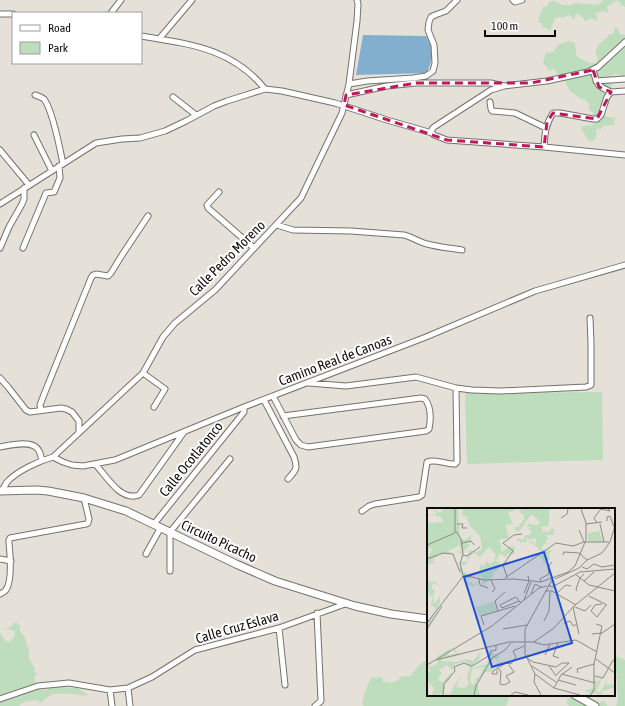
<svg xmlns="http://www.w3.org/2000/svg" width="625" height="706" viewBox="0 0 625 706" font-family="'Asap Condensed',sans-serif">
	<rect width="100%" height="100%" fill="#e5e0d8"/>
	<!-- green -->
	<path fill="#beddbc" d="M603,0H625V7L619,2L616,1L607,7L608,13L603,11L596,13L597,21L591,18L586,21L579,14L576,15L574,18L575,20H574L570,15L566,16L565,17H560L555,18L550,31L546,28H543L542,24L538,22L540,14L541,13L544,6L547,7L549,2L554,1L563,5H572L575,3L598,5Z
		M615,27H617L620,34L625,35V75L622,76L616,74L613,75L609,80L612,85L611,88L614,91L601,106L598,108L601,115L613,118L615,117L614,125L608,126L604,125L600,130L597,127L596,138L593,141L588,140L582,130L581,127L587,125L591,126L594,124L592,119L593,113L589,109V104L586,100L581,99L570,91L566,84V77L556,73L555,70L552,69L550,71L547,69V67L543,64L545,55L547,53L553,52L556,49L557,45L569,41L575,43L576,55L580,59L582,58L583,60L590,63H595L598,59C597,57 596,54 596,52C595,47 604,39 608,37V35L613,34Z
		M602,392L603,460L467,464L465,393Z
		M16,622L20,626V631L25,637L27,647L29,649C27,656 31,663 35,668L34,671L37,675L34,677L36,683V685L38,686L39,690H47L52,685L53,682L59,687L77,688L89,695C83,696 78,695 73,694C71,694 55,693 54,694C49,695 44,700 41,703L37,700C31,701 22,701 19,706H0V632C2,636 4,640 8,642L13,640L10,637L14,638L15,631L10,629L7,630V628L10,627Z
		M614,653L616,654L617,657L625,660V706H616C619,699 618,694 617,687C617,683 618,681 616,677L617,674L614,668Z
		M428,660V695H511L510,696L506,706H363C361,699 368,684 371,678L382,677L383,679L382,681L391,683L398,680L402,676H410C416,670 419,662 428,660Z
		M569,695H587L599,703L605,701V703L608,706H570L567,704V698L570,699Z"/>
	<!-- water -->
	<path fill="#83afce" d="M363,35L426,36C435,51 433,57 427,73L356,75Z"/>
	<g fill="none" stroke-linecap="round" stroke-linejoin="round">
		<!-- street casing -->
		<g stroke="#77726b" stroke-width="7">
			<path id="street" d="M513,0L515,2L522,0
				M111,13L121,0
				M0,14H13
				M141,36C189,44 232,48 265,89
				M159,39L192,0
				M593,70C597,85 597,86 611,92
				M596,81L625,79
				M349,84L367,81L413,78L426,76L433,71L435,63L434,45L428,30L429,22L431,17L435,15L446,11L457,0
				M35,95C39,96 41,97 44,99C53,111 60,149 63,164
				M346,95L387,86L416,83H491L504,86
				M173,97L196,115
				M490,102L491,109L492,111L515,113L546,128
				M432,133C431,130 432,129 434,127L491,90L504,86L547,81L588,72L598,67L625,42
				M34,135L52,171
				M544,147C545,133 545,126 553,113H560L593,119H597L601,115L607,97L611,92L625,91
				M0,150L29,185
				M219,192L207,205L208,208L254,248
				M0,204L96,143L122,139L140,138L165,131L186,121L214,106L227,101L265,89L282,91L335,103L387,120L432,133L434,135L447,140L544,147L625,155
				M277,225L293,230L351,231L404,235C412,237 419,242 427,244C438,247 450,248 462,250
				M0,248L9,227L22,204L24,199V188
				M23,248L46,193L54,192L60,178L59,166
				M143,373L165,389L154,407
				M0,378L8,387L26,410L30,412L61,408L66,409L72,412L79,421V432
				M309,383L346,386L416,377L456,388L472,390L501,391L586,387L591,385V343L590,318
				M273,396L296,440L301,445L308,447L426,431L429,429C431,419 431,407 425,399L421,398L283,416
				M264,400L294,457C298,469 296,470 288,479
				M41,410L40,405L45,392L91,278L93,275L96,274L108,276L111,273L122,255L148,216
				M0,447C10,445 34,439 39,451C41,454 41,458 42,460
				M53,457L63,462L72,465L83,466L115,460L244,407L426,337L535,291L625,265
				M95,464C106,475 120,502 139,495L184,432
				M2,490C4,488 5,485 7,482C17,471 39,461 53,457L143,373L163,337L175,323L215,290L301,198L342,113L349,84L357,21L358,4L357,0
				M362,511L369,506L375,504L419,497L422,495L427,462C436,458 446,465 455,464L457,462V458L456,388
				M154,524L244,412V407
				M146,554L161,527
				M0,559L11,561
				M170,571V532L230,459
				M0,594C2,593 4,592 5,591C13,583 10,553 9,543V540L10,538L86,524L88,523L89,519L84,498
				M279,628L285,685
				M128,688L130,706
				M110,690L112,706
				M0,699L38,686L69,683L110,690L128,688L152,677L195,650L279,628L345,604
				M315,706L321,701L317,613"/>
		</g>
		<!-- secondary casing -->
		<g stroke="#77726b" stroke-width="9">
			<path id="secondary" d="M0,491L36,490L48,491L84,498L126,511L236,564L275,581L355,606L391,614L428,619
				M575,695L595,706"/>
		</g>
		<!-- street -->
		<use href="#street" stroke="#fff" stroke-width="5"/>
		<!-- secondary -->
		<use href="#secondary" stroke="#fff" stroke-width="7"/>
	</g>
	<!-- marked area -->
	<path fill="none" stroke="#c2185b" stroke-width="3" stroke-dasharray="8 5" stroke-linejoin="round" d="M593,70L599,87L611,92L597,119L553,113L547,122L544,147L447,140L344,105L346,95L416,83H531Z"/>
	<g text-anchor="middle" stroke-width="4" stroke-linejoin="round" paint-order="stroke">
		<!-- street labels -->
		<g font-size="14" fill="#0e0c09" stroke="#fff">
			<text transform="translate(227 258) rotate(-45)" y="5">Calle Pedro Moreno</text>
			<text transform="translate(335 360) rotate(-21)" y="5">Camino Real de Canoas</text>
			<text transform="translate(191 459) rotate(-51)" y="5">Calle Ocotlatonco</text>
			<text transform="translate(219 541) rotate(25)" y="5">Circuito Picacho</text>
			<text transform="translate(237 627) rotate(-16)" y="5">Calle Cruz Eslava</text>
		</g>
	</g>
	<!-- overview -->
	<g transform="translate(427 508)">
		<rect width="188" height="188" fill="#e5e0d8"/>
		<path d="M6,1L13,5L17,1H31L33,30L38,32L44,27V30L43,35L40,34L43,37L34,46L28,42L35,44L31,34V38L21,43L24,45L11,47L10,50L9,48L5,53L9,54L0,57V50L5,42L4,39L0,41V15L17,14L13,8L1,7L10,6ZM35,1H90L81,5L86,16L78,17L82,30L71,32L74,36V44L84,38L88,39L87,46H80L81,49L72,46L69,53L73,55L71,62L66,64L65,70L58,75L60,78L55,75L54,67L52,69L45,66L52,68L53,57L58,58V53L63,56L67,53L69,47L62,39L53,49L46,44L38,57H34L36,64L45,67L43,72L38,68L41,74H45L46,77L52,73V78L51,75L46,79L38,75L33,65V55L40,53L42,42L50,44L55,41L53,28L42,17L40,8L36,9ZM96,1H122V14L121,18L114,19L116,23L110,29L116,24L124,23V20L132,23L126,22L127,27H119L121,31L118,33L120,36H117L114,41L125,42L122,46L123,52L119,53L118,56L113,48L110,49L115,44L106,35H100L105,33L109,36V30L103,31L104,33L100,30V34H94V36L92,32L90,34V30L96,32L98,27H102L105,22H101L104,19H100L101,16L110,17L113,14L104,6L95,20L91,24L88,22L87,19H91L97,11V7L91,3ZM172,23L176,34H161V25ZM1,71L2,75L8,73L14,79L7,75L5,78V81L9,84L6,85L7,96L13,88V94L0,123V115L9,101L4,97L6,89L0,85ZM67,94L70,103L52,108L49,99ZM24,140L21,147L29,146L26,141H28L31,146L34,143L33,147L15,151L14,153L28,154L39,151L46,153L54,144L52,152L45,157L46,160L60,156L63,140L65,145L73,148L70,152L66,150L63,155L66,159L73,152L74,156L68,158L64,164H58L50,175L53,187H23L27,178L35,167L29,179L37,180L42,176L40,168L43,160L39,153L27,157L23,171L16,176L18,179L15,186L5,187L7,180L0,172V165L4,163L1,159L9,157L12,152L10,149ZM20,157L26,163L15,175L11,171L15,165L12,162ZM57,159L52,169L48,171L49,174L45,177L43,172L45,161ZM177,166L169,183L173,185L180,173V177L188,176V179L176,183L173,187L169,185L156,187L163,185L158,182L168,180L167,168L170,175Z" fill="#beddbc" fill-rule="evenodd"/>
		<path fill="none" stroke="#8f8b85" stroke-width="1" d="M174,1L183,3L181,1M134,10L140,6L141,1M180,13V9L183,8L187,19M170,15L167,10L174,1M30,16H36L35,20H40M159,16L175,14M173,16L177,34M152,22L157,34M29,23L34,31L36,46L33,56L36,67M35,35L44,33L47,37M0,37L28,25V1M36,47L40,48L53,39M136,47L137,44L152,45L160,52M0,51L16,45L26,46L33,64M160,52L175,45L183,34L188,18M155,59L160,61L167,56L175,59L188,57M148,66L162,77L188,83M80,69L76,57L86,43L76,35L87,27L95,26M78,70L129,35L146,38L157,34H182M52,71L53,77L61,80M128,71L152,60L160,52M64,72L68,81L65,84M125,72L98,121V146L108,166L127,180L153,187M157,73L167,64M114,74L113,71L122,66L121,59L125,54M121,77L125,79L153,64L188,61M118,83H125L149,97M150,83L149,81L153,70L157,66M97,85L102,73L101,68M104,86L108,76L114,79M129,86L139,77L144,78M162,88L180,97M97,92L104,74M92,93L75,100L73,97L89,89L90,90L94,95M175,96L168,97L164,103L170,109L179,97M146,99L152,126M148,99L158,103L164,97M71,103L68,93L78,84M117,113L122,103L123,84M0,115L37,67L57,72L87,71L114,74L141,64L148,58L159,32V15L154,1M137,115L143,113L146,118L150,116M57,117L54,108L88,98M0,121L15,98M76,121L100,117M165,126L175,125L188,116M107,134L117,137L149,132L170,144M131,135L126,148L132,150M118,147L123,136M100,150L106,154L129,159L135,155H142L128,168M169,151L188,165M9,152L82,134H107L127,120L147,98L188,65M0,157L65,118L112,80L120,78M105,158L129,174M122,158L129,168M70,160L74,163L73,176L77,177L83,174L79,168L87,164L82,157M70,162V166H65L66,163L79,155L84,156L89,149L86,143L97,138M151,165L150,161L167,156M108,166L107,174L114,187M135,166L168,175M168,168L176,170L186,152L188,153M131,172L149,177M127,180L134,167L145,159M16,187L17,176L28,163L27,159L37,155L44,158L47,157L63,147L64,143L69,142V137M47,187L49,178L65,150L78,142L84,135M84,187L88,184L101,187M164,187L167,181V156L175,118L169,116"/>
		<path fill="#1d4ed8" fill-opacity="0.15" stroke="#1d4ed8" stroke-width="2" d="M117,44L145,135L65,159L37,69Z"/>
		<rect width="188" height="188" fill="none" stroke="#0e0c09" stroke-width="2"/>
	</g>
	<!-- legend -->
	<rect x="12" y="12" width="130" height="52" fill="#ffffff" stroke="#9f9e9d"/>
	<rect x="20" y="25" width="20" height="6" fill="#ffffff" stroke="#9f9e9d"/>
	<text x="48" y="32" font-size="12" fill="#0e0c09">Road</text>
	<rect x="20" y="42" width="20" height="12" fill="#beddbc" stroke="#9f9e9d"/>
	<text x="48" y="52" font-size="12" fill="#0e0c09">Park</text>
	<!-- scale -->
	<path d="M485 30v6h70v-6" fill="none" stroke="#0e0c09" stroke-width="2"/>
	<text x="491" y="30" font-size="12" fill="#0e0c09" stroke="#ffffff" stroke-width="3" paint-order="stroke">100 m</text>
</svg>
